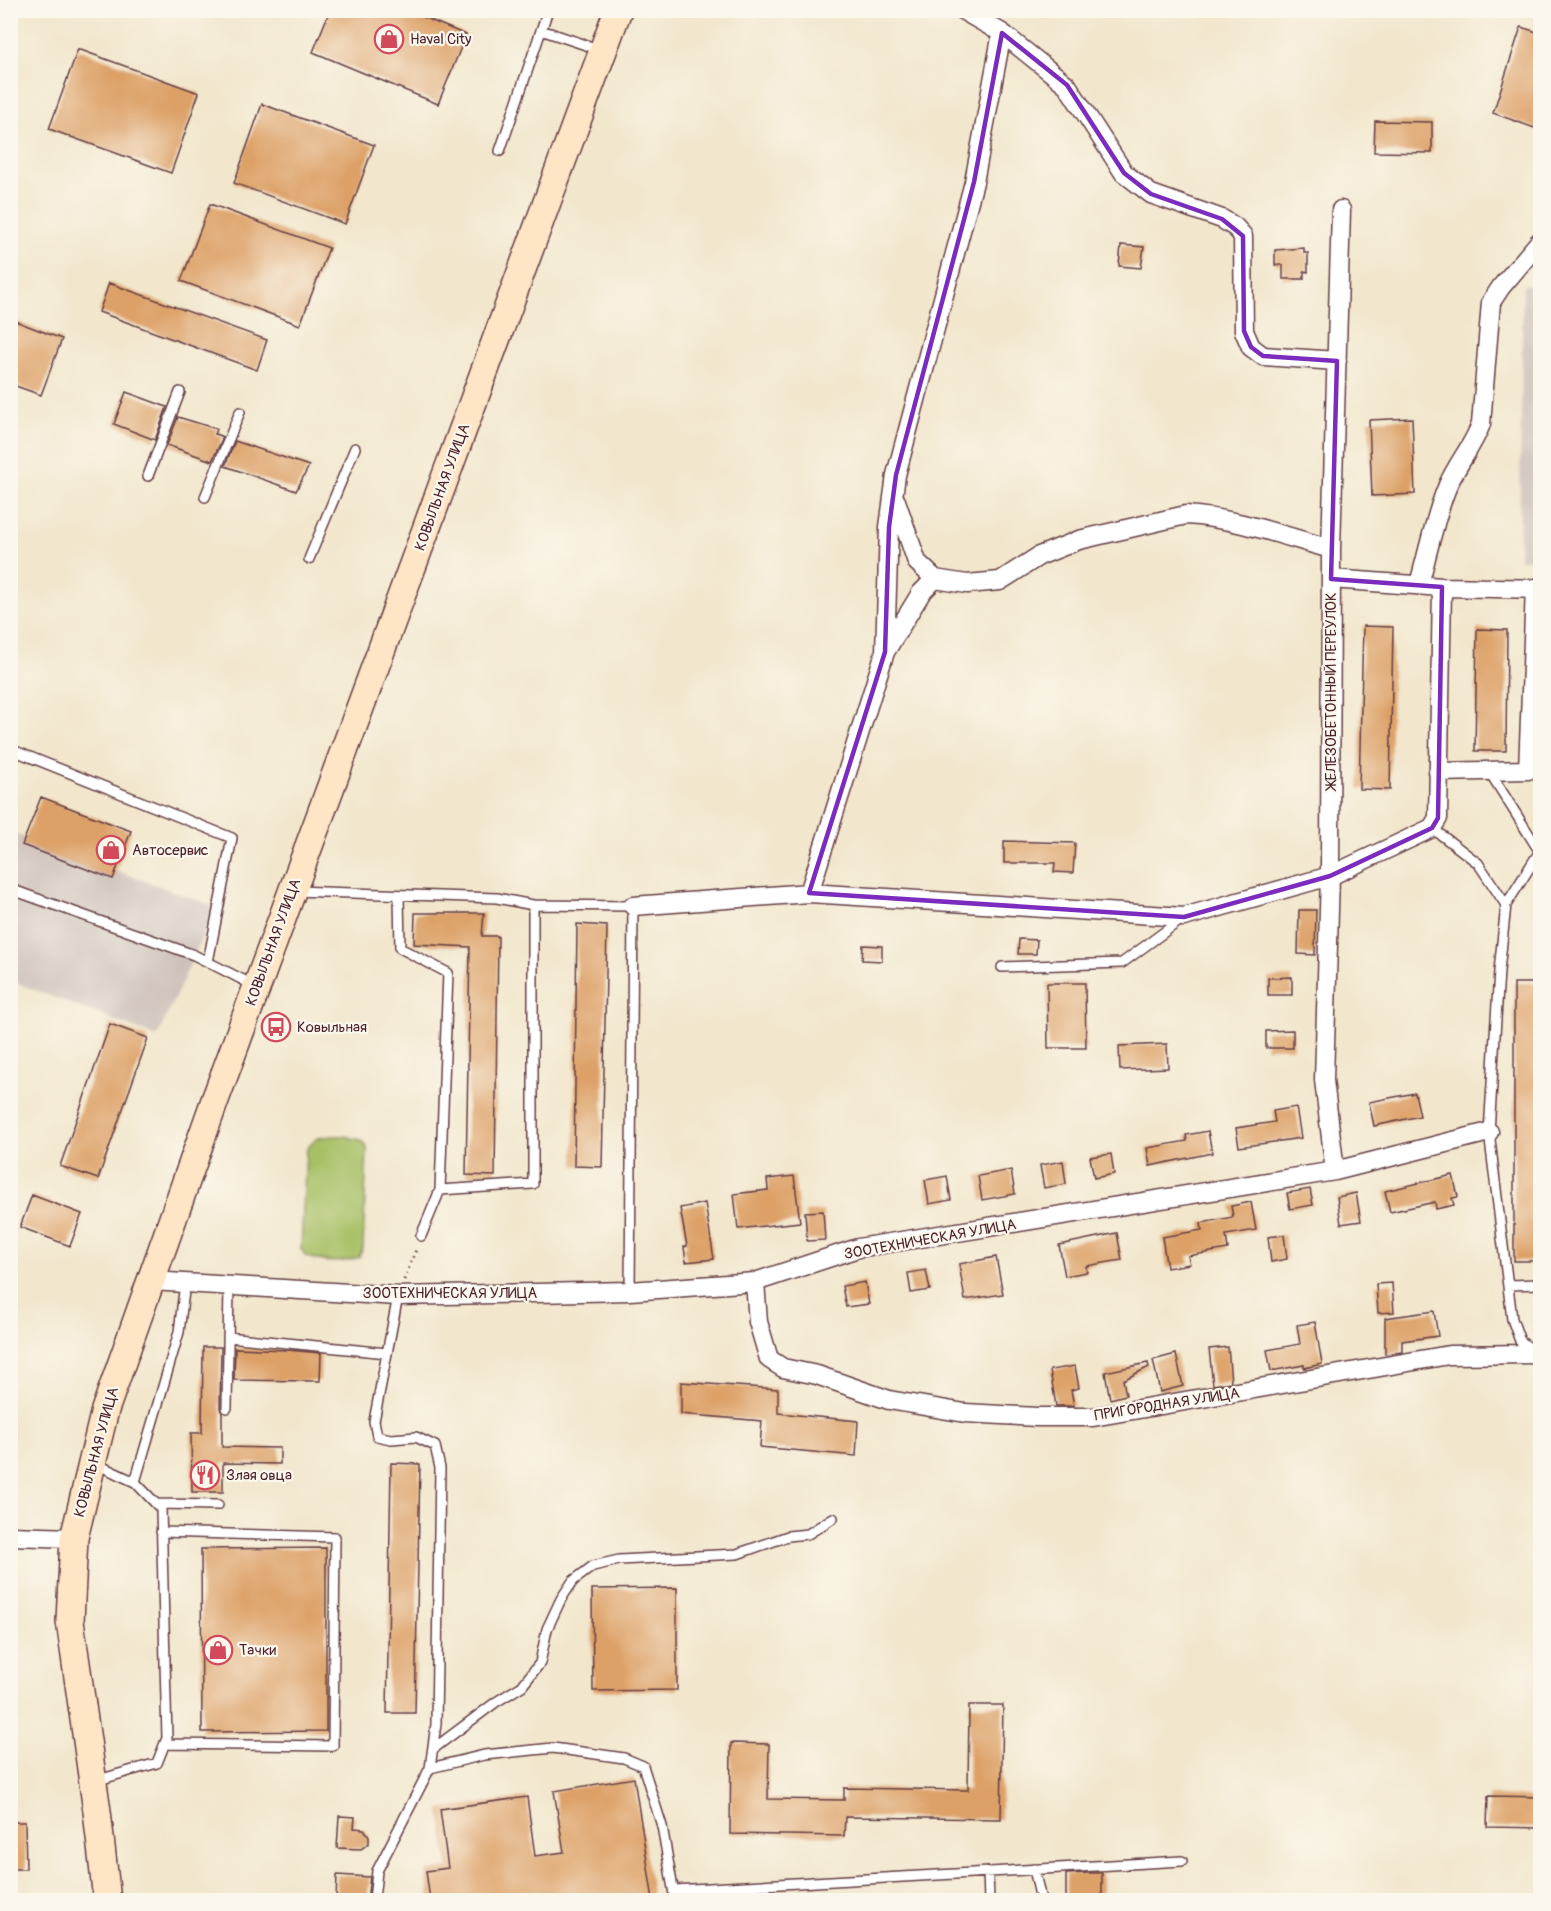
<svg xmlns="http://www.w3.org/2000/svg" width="1551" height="1911" viewBox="0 0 1551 1911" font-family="Pangolin,sans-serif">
	<rect width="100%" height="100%" fill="#fbf7ec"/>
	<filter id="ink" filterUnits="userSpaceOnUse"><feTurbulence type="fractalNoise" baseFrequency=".0167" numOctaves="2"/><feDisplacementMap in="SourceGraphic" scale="12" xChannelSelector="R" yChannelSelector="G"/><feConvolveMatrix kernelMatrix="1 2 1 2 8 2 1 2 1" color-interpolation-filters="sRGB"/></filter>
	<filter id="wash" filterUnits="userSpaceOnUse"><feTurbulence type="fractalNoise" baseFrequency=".008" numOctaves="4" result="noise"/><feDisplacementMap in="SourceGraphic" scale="24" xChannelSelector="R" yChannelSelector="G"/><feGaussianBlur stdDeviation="1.35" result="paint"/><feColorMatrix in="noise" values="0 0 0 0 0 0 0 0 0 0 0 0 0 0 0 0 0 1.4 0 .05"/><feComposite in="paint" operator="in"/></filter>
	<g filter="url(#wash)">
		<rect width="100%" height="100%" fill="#f2e6cc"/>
		<!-- industrial -->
		<path fill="#cec1ba" d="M1523,285L1540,287V560L1519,559Z
			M10,832L216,907L157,1037L11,981Z"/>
		<!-- green -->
		<path fill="#a7c065" stroke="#787048" stroke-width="1.5" d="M344,1136L361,1140L367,1148L363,1248L359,1257C341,1264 323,1263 305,1256L301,1248L306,1152C312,1134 328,1136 344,1136Z"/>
		<g id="blocks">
			<!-- building -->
			<path fill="#dda167" d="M330,10H406L466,35L438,104L313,52Z
				M1521,27L1540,33V130L1493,113Z
				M78,49L199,93L171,173L49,129Z
				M262,104L374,145L345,224L234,183Z
				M1375,121L1432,122V153L1374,152Z
				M210,204L329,248L300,325L181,281Z
				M1121,245L1144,247L1141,268L1119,266Z
				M1304,248V253H1308V272L1304,271V279H1283V265H1275V250Z
				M109,283L267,340L257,370L99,312Z
				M10,319L62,339L41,395L10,384Z
				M126,392L167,407L155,440L114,424Z
				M178,417L217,429L215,434L223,437L212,461L167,445Z
				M1412,418L1415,494L1372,496L1369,420Z
				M235,441L309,466L296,491L225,466Z
				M1363,626L1393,627L1390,790L1359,789Z
				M1477,629L1507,630L1506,751H1475Z
				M41,797L131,831L113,879L22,845Z
				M1004,841L1075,843L1073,873L1054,872L1055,863H1004Z
				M1299,910H1316L1315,955L1298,954Z
				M415,913H484L482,936H498L495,1176L466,1175L470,947L414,944Z
				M577,924L607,926L602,1167L574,1166Z
				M1019,939L1037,940L1036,954H1018Z
				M863,945L882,946V961L862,960Z
				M1292,977V995H1268V978Z
				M1047,983H1085L1086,1048H1048Z
				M1514,983H1540V1261H1514Z
				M110,1024L148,1038L98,1179L60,1166Z
				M1293,1030V1048H1266V1031Z
				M1167,1044L1168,1068L1120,1070L1119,1046Z
				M1415,1093L1420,1116L1374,1126L1369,1102Z
				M1296,1107L1301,1138L1239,1147L1236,1128L1275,1122L1273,1111Z
				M1208,1131L1212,1153L1150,1166L1147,1148L1187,1141L1186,1135Z
				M1111,1154L1114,1174L1094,1178L1090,1157Z
				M1063,1161L1066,1184L1044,1188L1040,1165Z
				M1011,1170L1015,1194L982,1200L978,1176Z
				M1453,1175L1458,1197L1452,1198L1454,1205L1436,1209L1435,1202L1390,1212L1385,1191Z
				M794,1176L800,1222L738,1229L734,1194L768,1190L767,1179Z
				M947,1176L951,1200L929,1204L925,1180Z
				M1310,1189L1313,1205L1290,1209L1287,1193Z
				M1356,1193L1361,1221L1341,1224L1337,1197Z
				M32,1195L82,1214L70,1246L20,1227Z
				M1251,1202L1256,1230L1226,1235L1228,1249L1188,1256L1190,1264L1167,1268L1162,1237L1202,1230L1201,1223L1233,1217L1231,1206Z
				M705,1203L714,1259L686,1262L684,1247L687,1246L680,1208Z
				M823,1211L825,1240L807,1241L805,1212Z
				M1117,1233L1122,1260L1086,1266L1087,1272L1065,1276L1059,1245Z
				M1284,1235L1287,1259L1271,1262L1268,1237Z
				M996,1257L1003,1294L965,1300L959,1264Z
				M926,1270L930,1290L911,1293L908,1273Z
				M865,1282L869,1304L846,1307L842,1286Z
				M1392,1283L1394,1312L1378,1313L1376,1284Z
				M1434,1311L1438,1336L1402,1341V1352L1385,1354V1318Z
				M1315,1322L1322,1364L1304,1368V1365L1271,1371L1267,1350L1300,1344L1297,1325Z
				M203,1347H221L220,1408L222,1413V1447L280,1448V1464L223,1463V1492H192L191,1433H202Z
				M1228,1347L1231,1382L1213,1385L1209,1349Z
				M235,1348L287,1350L321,1353L320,1381L234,1380Z
				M1176,1354L1183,1386L1160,1392L1153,1360Z
				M1148,1363L1149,1367L1123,1380L1126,1395L1110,1399L1105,1372Z
				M1075,1366L1079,1388L1071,1390L1074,1406H1056L1050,1370Z
				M681,1382L778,1389V1413L858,1421L856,1456L760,1447L762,1421L681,1414Z
				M391,1463L420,1464L415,1713H387Z
				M326,1548V1731L202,1732L201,1549Z
				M677,1588V1690L593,1691L592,1589Z
				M969,1705H1003L1001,1819L845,1817L844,1836L730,1834L731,1743L769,1744L768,1799L844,1800V1788L968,1790Z
				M634,1778L653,1900H430L426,1871L448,1868L440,1809L527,1797L535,1856L564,1852L554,1791Z
				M1488,1796L1540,1797V1828L1487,1827Z
				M339,1816L355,1817L354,1828L364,1829L369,1836V1843L361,1849L337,1848Z
				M10,1822H25L26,1869H10Z
				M1088,1873H1102V1900H1066V1874Z
				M337,1875L370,1877L367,1900H336Z"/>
		</g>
	</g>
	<g filter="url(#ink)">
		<use href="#blocks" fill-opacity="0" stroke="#633d43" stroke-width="1.5"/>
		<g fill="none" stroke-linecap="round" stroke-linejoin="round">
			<!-- service casing -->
			<g stroke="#633d43" stroke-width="12">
				<path id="service" d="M541,30L601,50
					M500,151L548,10
					M148,476L180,392
					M205,497L240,412
					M309,559L355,448
					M10,749L232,838L208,962
					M1489,771L1540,852
					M1432,828L1478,863L1506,905
					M10,889L194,955L255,986
					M295,891L497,898L533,905L633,906L630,1291
					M399,895L400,948L448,973L440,1190
					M1002,967L1122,963L1182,919
					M421,1236L440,1190L533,1184V905
					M1508,1285L1540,1284
					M228,1337L387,1353
					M1535,1352L1520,1341L1512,1319L1489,1132L1499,971L1506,905L1540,851
					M227,1408L229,1286
					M94,1463L135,1482L161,1509L167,1738L157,1763L95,1781
					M135,1482L179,1332L185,1283
					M156,1504L218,1505
					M161,1532L335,1537L333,1746L165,1744
					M433,1749L496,1702L522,1686L540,1663L547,1629L561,1599L573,1581L593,1566L619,1560L737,1554L788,1536L808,1534L833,1518
					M430,1768L484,1755L553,1748L624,1758L643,1766L662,1826L675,1900
					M1034,1869L1041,1900
					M988,1872L989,1900
					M674,1890L1182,1861
					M374,1900L377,1871L430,1768L436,1724L440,1468L435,1446L416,1437L391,1439L377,1436L374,1421L398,1296"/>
			</g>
			<!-- minor casing -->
			<g stroke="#633d43" stroke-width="21">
				<path id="minor" d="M962,10L1002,33L1067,85L1124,173L1151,194L1222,219L1235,227L1243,236L1244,331L1251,347L1263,356L1337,361
					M896,501L917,562L935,579
					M1331,579L1442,587L1540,589
					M1419,584C1428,553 1435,515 1448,485C1457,464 1473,446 1481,424L1491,302L1501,287L1540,241
					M885,651L889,527L896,475L974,182L1002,33
					M1438,772L1528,770L1535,588
					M809,893L885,652L921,593L935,579L967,584L1000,581L1039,556L1079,540L1186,515C1235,518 1284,536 1331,549
					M633,906L809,893L1184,917L1330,876L1432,828L1438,818L1442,587
					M1335,1171L1324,1080L1330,876L1331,549L1341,210
					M151,1281L398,1296L630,1291L755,1282L858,1248L1335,1171L1489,1132
					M755,1282L758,1322L769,1359L783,1368L817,1375L889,1400L965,1413L1037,1417H1093L1449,1355L1540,1354
					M10,1536L74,1538"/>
			</g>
			<!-- secondary casing -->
			<g stroke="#633d43" stroke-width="30">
				<path id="secondary" d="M107,1900L97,1811L70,1621L74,1538L105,1410L215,1100L618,10"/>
			</g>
			<!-- path -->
			<path stroke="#633d43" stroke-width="3" stroke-dasharray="1.5 4.5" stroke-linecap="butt" d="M404,1280L417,1247"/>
			<!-- service -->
			<use href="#service" stroke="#fff" stroke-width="9"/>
			<!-- minor -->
			<use href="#minor" stroke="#fff" stroke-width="18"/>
			<!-- secondary -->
			<use href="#secondary" stroke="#fee5c5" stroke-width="27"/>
		</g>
	</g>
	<!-- marked area -->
	<path fill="none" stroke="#7b2cbf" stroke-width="4.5" stroke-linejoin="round" d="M1002,33L1067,85L1124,173L1151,194L1222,219L1243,236L1244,331L1251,347L1263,356L1337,361L1331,579L1442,587L1438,818L1432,828L1330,876L1184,917L809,893L885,652L889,527L896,475L974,182Z"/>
	<!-- icons -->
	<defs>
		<g id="shop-ring" transform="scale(1.5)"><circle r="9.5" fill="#fbf7ec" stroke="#d1495b" stroke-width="1.5"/><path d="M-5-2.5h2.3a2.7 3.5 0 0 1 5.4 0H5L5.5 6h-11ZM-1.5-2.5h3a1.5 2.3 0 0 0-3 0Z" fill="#d1495b"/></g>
		<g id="bus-ring" transform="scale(1.5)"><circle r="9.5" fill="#fbf7ec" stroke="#d1495b" stroke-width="1.5"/><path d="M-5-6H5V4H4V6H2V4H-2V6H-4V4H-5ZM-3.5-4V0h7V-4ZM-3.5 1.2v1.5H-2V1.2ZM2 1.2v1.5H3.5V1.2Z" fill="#d1495b"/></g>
		<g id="restaurant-ring" transform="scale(1.5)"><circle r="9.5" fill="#fbf7ec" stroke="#d1495b" stroke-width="1.5"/><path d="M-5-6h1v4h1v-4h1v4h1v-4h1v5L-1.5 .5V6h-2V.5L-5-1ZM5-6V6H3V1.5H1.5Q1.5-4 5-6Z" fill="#d1495b"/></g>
	</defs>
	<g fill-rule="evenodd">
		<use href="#shop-ring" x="389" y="39"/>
		<use href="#shop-ring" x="111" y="850"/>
		<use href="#bus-ring" x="276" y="1027"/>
		<use href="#restaurant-ring" x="205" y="1475"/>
		<use href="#shop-ring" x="218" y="1650"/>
	</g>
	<g text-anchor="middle" stroke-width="4.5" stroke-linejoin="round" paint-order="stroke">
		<!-- poi labels -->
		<g font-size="15" fill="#4a1f2b" stroke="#fbf7ec" text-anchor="start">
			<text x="410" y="44">Haval Сity</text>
			<text x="132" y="855">Автосервис</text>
			<text x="297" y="1032">Ковыльная</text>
			<text x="226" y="1480">Злая овца</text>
			<text x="239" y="1655">Тачки</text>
		</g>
		<!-- street labels -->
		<g font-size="15" fill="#4a1f2b" stroke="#fbf7ec">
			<text transform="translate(442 487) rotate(-70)" y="5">КОВЫЛЬНАЯ УЛИЦА</text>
			<text transform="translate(1331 691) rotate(-90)" y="5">ЖЕЛЕЗОБЕТОННЫЙ ПЕРЕУЛОК</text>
			<text transform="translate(273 942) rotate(-70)" y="5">КОВЫЛЬНАЯ УЛИЦА</text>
			<text transform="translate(930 1239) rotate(-10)" y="5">ЗООТЕХНИЧЕСКАЯ УЛИЦА</text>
			<text x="450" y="1298">ЗООТЕХНИЧЕСКАЯ УЛИЦА</text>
			<text transform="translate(1167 1404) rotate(-9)" y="5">ПРИГОРОДНАЯ УЛИЦА</text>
			<text transform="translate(96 1452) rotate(-75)" y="5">КОВЫЛЬНАЯ УЛИЦА</text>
		</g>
	</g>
	<!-- margin -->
	<rect width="1551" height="1911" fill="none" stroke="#fbf7ec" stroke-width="36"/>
</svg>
